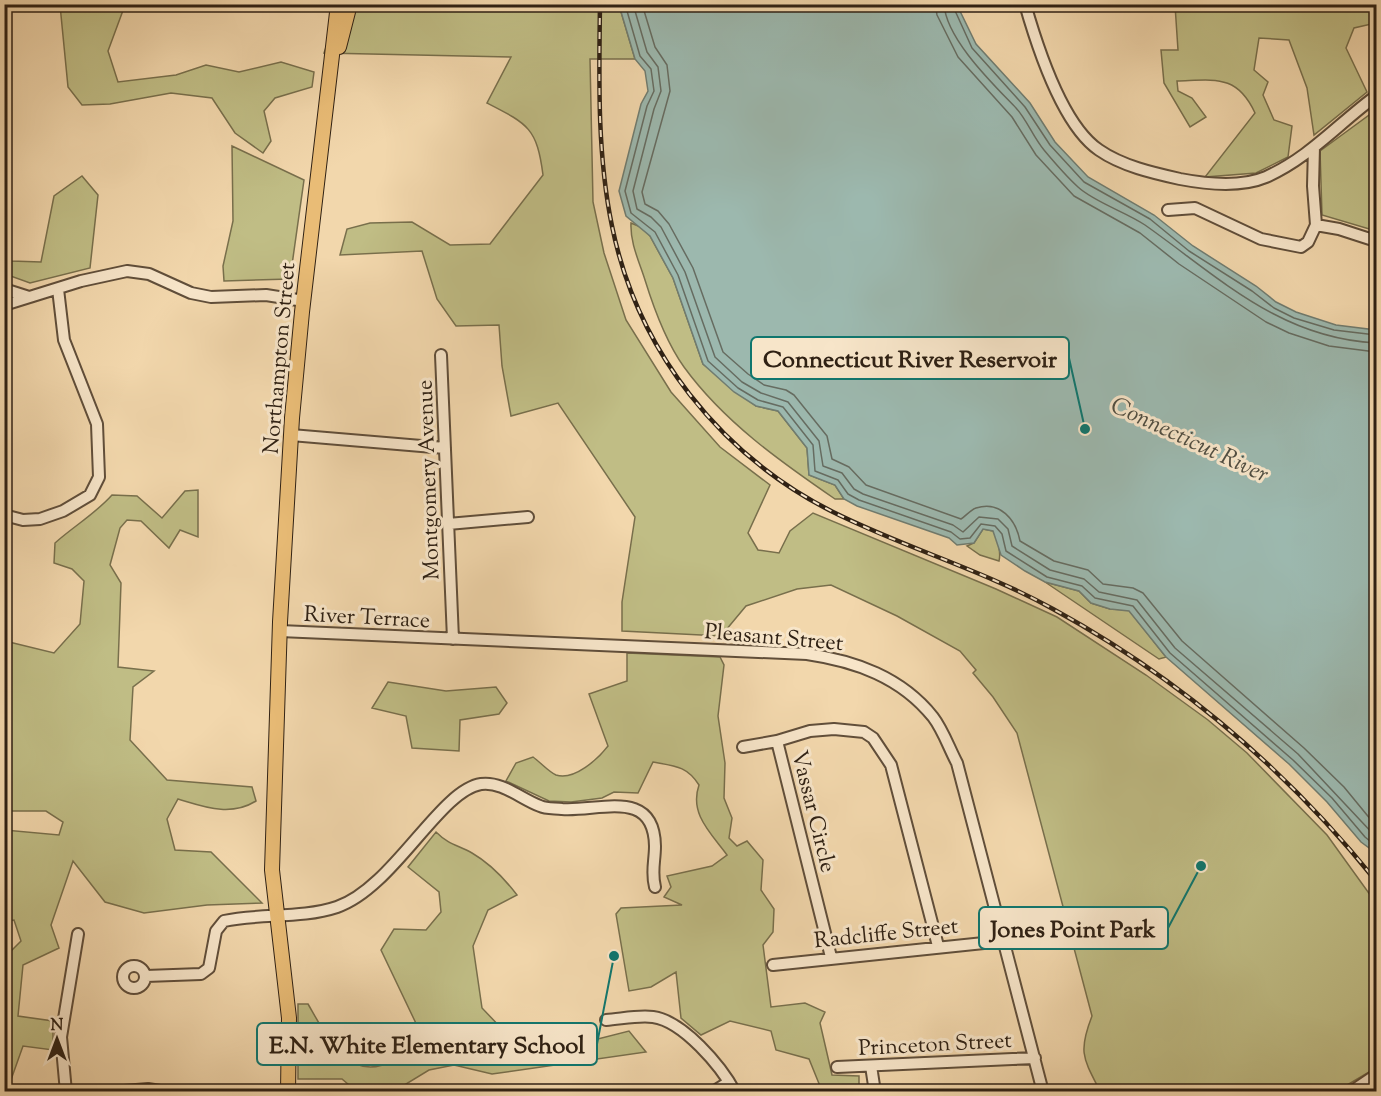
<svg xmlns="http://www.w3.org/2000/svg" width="1381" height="1096" viewBox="0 0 1381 1096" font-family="'Sorts Mill Goudy',serif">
	<rect width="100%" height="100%" fill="#f2d7ac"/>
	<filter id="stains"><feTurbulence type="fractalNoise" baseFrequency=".00333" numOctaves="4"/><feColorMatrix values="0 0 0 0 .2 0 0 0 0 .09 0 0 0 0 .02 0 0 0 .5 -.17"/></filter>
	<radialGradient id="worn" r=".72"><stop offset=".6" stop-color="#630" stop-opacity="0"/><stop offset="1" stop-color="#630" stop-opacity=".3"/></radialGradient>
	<!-- green -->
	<path fill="#c0bd85" stroke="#786f4c" stroke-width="1.5" d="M60,5H125L108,51L118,82L176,75L206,65L239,72L281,62L314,72L312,87L275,98L264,111L271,141L263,153L235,133L212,98L171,93L110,104L82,105L68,87Z
		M341,5H619L635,59H590L593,202L604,253L626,320L671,392L720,447L770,485L748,533L758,550L779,553L790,531L813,513L996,589L1057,617L1146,675L1208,720L1247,753L1327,835L1376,903V1068L1337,1091H1100C1083,1058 1078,1052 1092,1016L1017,733L993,697L973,673L976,670L960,651L897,616L831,585L797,589L746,606L721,636L622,631V602L635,517L558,403L511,416L502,366L499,325L456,326L437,299L422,251L340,255L347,229L370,223L412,222L450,245L490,244L543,175C537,128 528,124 487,103L511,57L324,53Z
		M1175,5H1376V23L1354,28L1346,48L1367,92L1314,135L1307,88L1289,40L1259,38L1254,70L1268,82L1263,95L1274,120L1292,126L1288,157L1256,173L1205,177L1255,113C1237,74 1215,80 1177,81L1178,91L1192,98L1206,117L1190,127L1164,83L1161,50H1178Z
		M1376,110V231L1322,215L1320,151Z
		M232,146L304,180L290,279L224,281L223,266L233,221Z
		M82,176L98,195L90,268L30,283L5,274V214L6,212L11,261L41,262L54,196Z
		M631,223L643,228L650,236L673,278L703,364L756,406L778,411L807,448L809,475L835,485L844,499H835C781,462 724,422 684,367C666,342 654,309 645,280C639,261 630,243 631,223Z
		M198,490V537L180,530L169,548L141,521L127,520L120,528L110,565L121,583L118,667L154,671L133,687L130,740L167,780L252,787L256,801C230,817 205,807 178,799L167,819L175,850L211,852L262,903L207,905L144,913L105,902L73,861L51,925L59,948L23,965L18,1016L53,1021V1050L23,1046L7,1091H5V957L21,941L14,920L5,921V830L59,835L63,822L46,811H5V641L54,653L80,624L84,581L72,569L54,563L55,543C74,526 95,514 112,495L137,496L162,518L185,491Z
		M983,529L993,531C998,538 1001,553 999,561L980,555L967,546L974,543Z
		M1045,582L1079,591L1091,603L1110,609L1129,610L1166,657L1159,659Z
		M627,653L720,657L724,665L718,716L725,763L724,798L732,818L729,838L737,846L747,841L763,860L761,890L774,909L773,932L763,945L771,1007L805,1003L825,1012L820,1023L832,1075L859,1076V1091H822L809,1059L776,1050L771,1031L730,1021L701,1035L681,1018L676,972L651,987L629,991L616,914L621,908L682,905L664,897L671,887L667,876L712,866L727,855C711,833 689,814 699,785C687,766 675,766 653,762L638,793L614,792L602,798L571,802L549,801L506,781L516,763L533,757C540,762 549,772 556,775C574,781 598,759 608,746L589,694L627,681Z
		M388,682L446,691L496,687L507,703L499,714L460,720L459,751L412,748L406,716L372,708Z
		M436,832C449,845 458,845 472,853C491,864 504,878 517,895L488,910L473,946L482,1008L504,1031L531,1044L582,1043L629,1031L646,1052L492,1074L454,1065L429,1070L401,1087L399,1091H356L342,1079H298V1004H308C326,1035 350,1086 393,1060C403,1054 413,1043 422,1036L381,950L394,929L426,930L441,912L439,892L408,867Z"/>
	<!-- water -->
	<path fill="#9cb8ae" stroke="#707c70" stroke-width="1.5" d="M619,5H957L976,44L1030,103L1055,142L1088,177L1154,215L1193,246L1256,286L1276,302L1296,312L1336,325L1376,330V853L1361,842L1327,802L1289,764L1166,657L1129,611L1110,609L1091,603L1079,591L1045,582L1025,571L1001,555L993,531L983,529L974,543L957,545L949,538L857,506L844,499L835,485L809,475L807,448L778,411L756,406L734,392L703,364L673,278L650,236L626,216L619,191L641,104L648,91L645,71L635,59Z"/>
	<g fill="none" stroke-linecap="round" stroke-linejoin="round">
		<!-- shore -->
		<path stroke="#666c61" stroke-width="1.5" d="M625,4L640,56L651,69L654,91L647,106L625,191L631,213L655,232L678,275L708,361L738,388L758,400L783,407L813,445L815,471L838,480L848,494L859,500L951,532L960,539L970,538L981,524L995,526L1002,534L1006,551L1047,577L1082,586L1095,598L1133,606L1170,653L1293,760L1332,798L1365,837L1376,846
			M633,4L647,52L658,67L661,91L654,109L633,191L637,209L651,217L661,227L685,272L715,357L742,382L761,393L788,402L819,441L823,466L842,473L854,489L863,494L953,525L963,532L979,517L998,519L1008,529L1012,546L1050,570L1084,579L1099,592L1137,600L1175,648L1298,754L1376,837
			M642,4L655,47L667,65L670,91L642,192L645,204L658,211L669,224L693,268L723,352L748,374L764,385L786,390L794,395L827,436L832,459L849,467L866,485L961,519C966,516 970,510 976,508C1000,500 1016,520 1020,541L1054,561L1088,570L1103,584L1133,588L1143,593L1182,641L1304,748L1344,787L1376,826
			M935,4L937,15L958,57L1012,117L1036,155L1074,196L1140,233L1179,264L1266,322L1289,333L1329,346L1376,352
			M944,4C946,39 993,84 1016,108C1027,120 1033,137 1044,150C1054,162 1066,176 1078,187C1094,202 1126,212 1145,225C1220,278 1280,338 1376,343
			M952,4L972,48L1025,107L1050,145L1084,182L1150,219L1189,251L1252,291L1274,308L1294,318L1334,330L1376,335"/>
		<!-- minor casing -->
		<g stroke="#604e3a" stroke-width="14">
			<path id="minor" d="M1025,4C1037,46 1062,125 1099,150C1122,166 1153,173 1180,179C1206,184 1240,188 1266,177C1309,158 1339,123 1376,96
				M1168,210L1195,208L1261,239L1301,247L1308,242L1316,225L1313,186L1314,147
				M1316,225L1339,229L1376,241
				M4,289L29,297
				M4,305L81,281L127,271L149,274L191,293L211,297L266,295L304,301
				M441,355L453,639
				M291,435L445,448
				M4,515L23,520L40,519L63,511L90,495L99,477L97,424L64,340L58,289
				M448,524L528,517
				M280,631L807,654C855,661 901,677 933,717C943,730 949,748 957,763L1043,1092
				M743,747L777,741
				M831,957L777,741L810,731L834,729L864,732L873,738L891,765L938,946
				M773,965L1003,941
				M123 977a11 11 0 1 1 22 0a11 11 0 1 1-22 0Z
				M146,976L201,974L209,968L216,931L224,921C260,913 301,919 337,907C393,888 440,790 481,784C502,781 521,799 540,806C546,809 555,808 562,809C598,812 654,787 655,846C655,861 651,872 655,887
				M606,1020C621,1019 638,1015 653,1017C683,1021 721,1066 735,1092
				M871,1066L875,1092
				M837,1067L1035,1058
				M66,1092L61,1037L78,934
				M112,1092L148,1089L166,1092
				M713,1092L729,1082
				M1351,1092L1376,1075"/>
		</g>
		<!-- major casing -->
		<g stroke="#2f2114" stroke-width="16">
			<path id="major" d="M339,47L350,4
				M288,1092L289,1018L272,870L280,622L292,418L302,312L338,4"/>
		</g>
		<!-- minor -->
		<use href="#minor" stroke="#f7e5c9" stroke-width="10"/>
		<!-- major -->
		<use href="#major" stroke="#e9bc76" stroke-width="14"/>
		<!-- rail casing -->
		<g stroke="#2f2114" stroke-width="4.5">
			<path id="rail" d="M600,4C599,78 597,154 612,226C637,350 720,455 833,512C905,548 983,570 1053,609C1179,678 1287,770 1376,881"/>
		</g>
		<!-- rail -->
		<use href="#rail" stroke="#f7e5c9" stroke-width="2" stroke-dasharray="7" stroke-linecap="butt"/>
	</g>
	<g text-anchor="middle" stroke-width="6" stroke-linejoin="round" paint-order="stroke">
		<!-- street labels -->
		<g font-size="22" fill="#2f2114" stroke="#f7e5c9">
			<text transform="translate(278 358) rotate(-85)" y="8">Northampton Street</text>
			<text transform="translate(427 480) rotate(-92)" y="8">Montgomery Avenue</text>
			<text transform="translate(367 616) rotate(3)" y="8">River Terrace</text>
			<text transform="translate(774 636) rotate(5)" y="8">Pleasant Street</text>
			<text transform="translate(815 811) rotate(76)" y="8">Vassar Circle</text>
			<text transform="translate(886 932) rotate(-6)" y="8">Radcliffe Street</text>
			<text transform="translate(935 1043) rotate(-3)" y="8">Princeton Street</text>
		</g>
		<!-- water labels -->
		<g font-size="24" font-style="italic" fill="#504e42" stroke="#f7e5c9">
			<text transform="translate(1190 439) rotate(25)" y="8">Connecticut River</text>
		</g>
	</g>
	<!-- callouts -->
	<path fill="none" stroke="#0f766e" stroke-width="2" d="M1085 429L1069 358M1201 866L1168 928M614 956L597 1044"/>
	<g fill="#0f766e" stroke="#f7e5c9" stroke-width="2">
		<circle cx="1085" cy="429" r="6"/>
		<circle cx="1201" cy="866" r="6"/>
		<circle cx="614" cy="956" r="6"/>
	</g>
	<g fill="#f7e5c9" stroke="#0f766e" stroke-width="2">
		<rect x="751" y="337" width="318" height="42" rx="6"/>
		<rect x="979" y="907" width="189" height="42" rx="6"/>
		<rect x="257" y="1023" width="340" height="42" rx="6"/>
	</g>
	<g font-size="24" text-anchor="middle" font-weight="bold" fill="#2f2114">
		<text x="910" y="367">Connecticut River Reservoir</text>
		<text x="1073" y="937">Jones Point Park</text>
		<text x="427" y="1053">E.N. White Elementary School</text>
	</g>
	<!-- margin -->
	<rect width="1381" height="1096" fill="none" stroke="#f2d7ac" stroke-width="24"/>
	<rect x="6" y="6" width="1369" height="1084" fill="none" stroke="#2f2114" stroke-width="3"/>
	<rect x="12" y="12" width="1357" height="1072" fill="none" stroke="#2f2114" stroke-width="1.5"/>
	<!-- north arrow -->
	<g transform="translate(57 1039)" stroke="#f7e5c9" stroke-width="4.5" paint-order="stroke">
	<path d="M0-4.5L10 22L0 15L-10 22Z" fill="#2f2114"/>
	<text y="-9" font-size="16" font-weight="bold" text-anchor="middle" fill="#2f2114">N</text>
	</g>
	<rect width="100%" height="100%" filter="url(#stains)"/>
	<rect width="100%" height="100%" fill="url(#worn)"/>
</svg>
